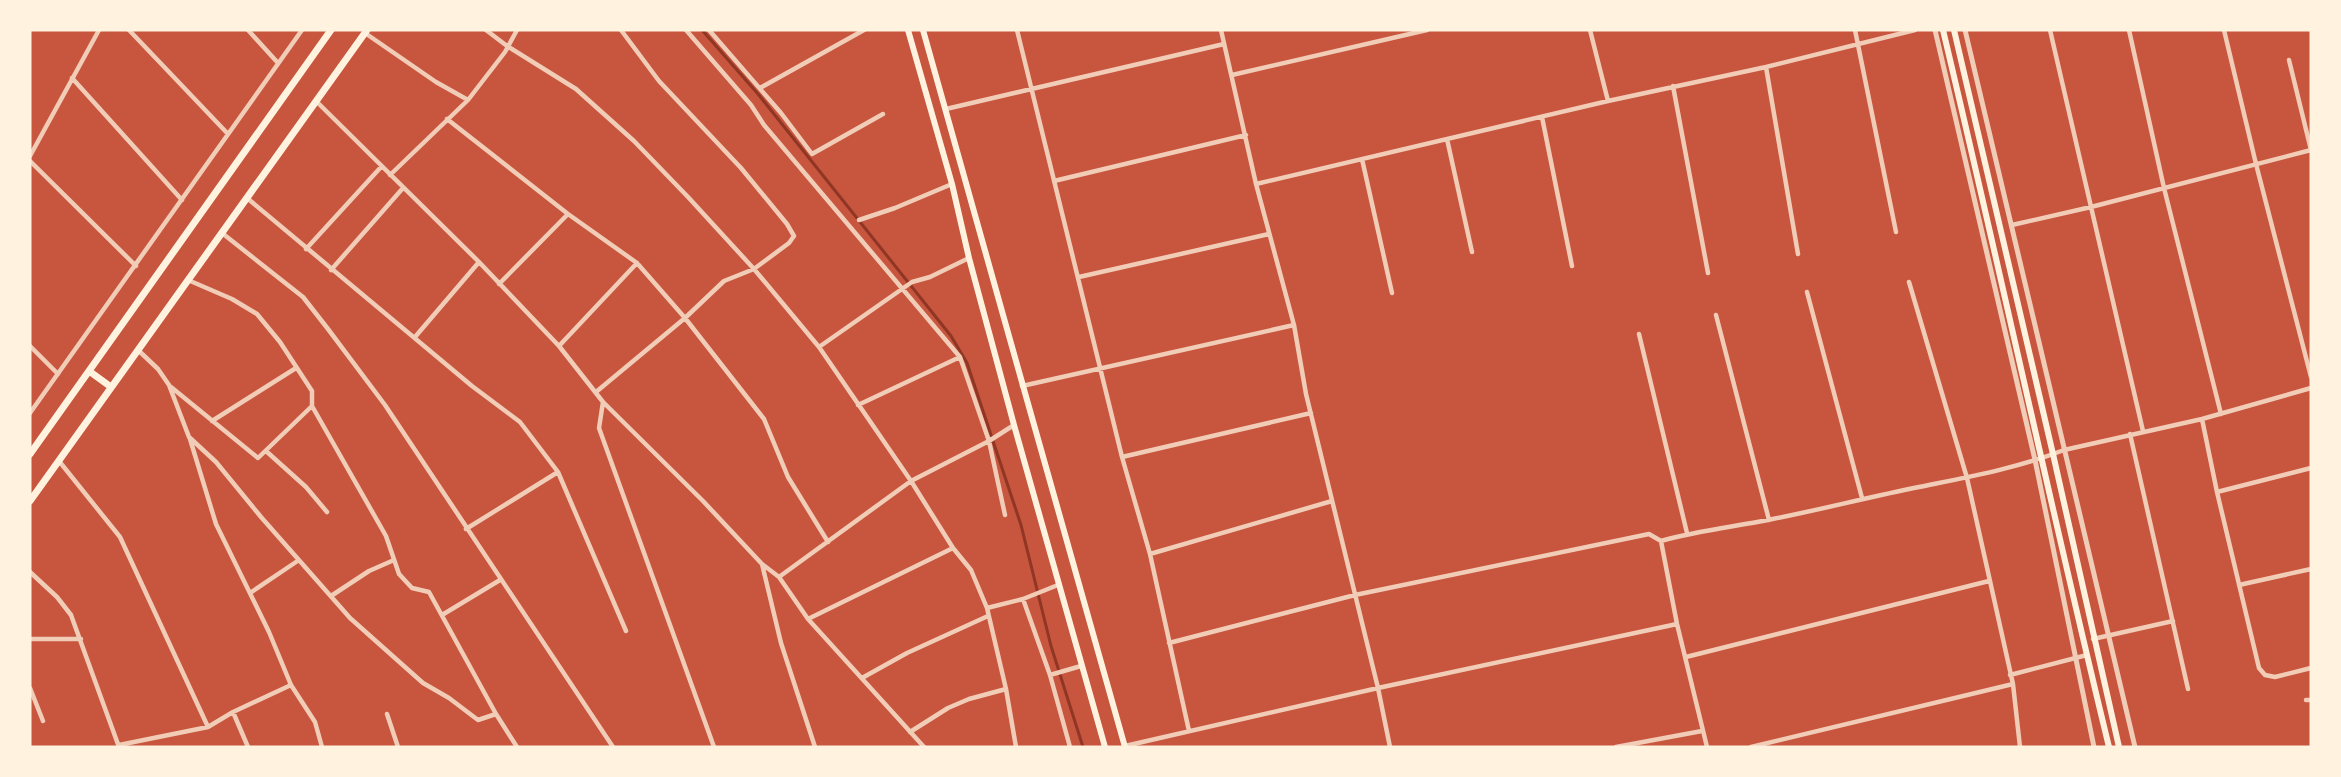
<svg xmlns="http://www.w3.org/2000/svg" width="2341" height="777" viewBox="0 0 2341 777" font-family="Karla,sans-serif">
	<rect width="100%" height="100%" fill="#c8553d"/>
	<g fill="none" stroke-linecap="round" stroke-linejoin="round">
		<!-- stream -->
		<path stroke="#8f3625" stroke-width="3" d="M702,30L758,94L951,336L967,363L1021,525L1051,646L1083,747"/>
		<!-- minor -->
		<path stroke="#f1ccb7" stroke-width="4.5" d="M129,30L228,134
			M248,30L278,63
			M486,30L507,46L576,89L634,141L688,197L754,269L819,347L911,481L953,548L971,570L987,608L1006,689L1016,747
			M686,30L751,105L764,125L960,357L989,441L1005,515
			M709,30L781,113L812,154L883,114
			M1017,30L1122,457L1150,554L1189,731
			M1221,30L1256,184L1294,325L1306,394L1378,688L1390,747
			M1590,30L1608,101
			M1855,30L1896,232
			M2050,30L2143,431
			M2129,30L2164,188L2221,414
			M2224,30L2256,164L2311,377
			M365,33L436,82L468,100
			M2289,60L2311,150
			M1766,67L1798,254
			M1232,75L1427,30
			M72,78L182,200
			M1673,86L1708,273
			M760,88L864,30
			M316,101L479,262L559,346L603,402L703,501L762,564L779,577L808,619L924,747
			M946,109L1224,44
			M1542,117L1572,266
			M447,119L568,214L637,263L685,318L764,419L788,477L828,542
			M1447,139L1472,252
			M30,156L99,30
			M1362,159L1392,293
			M30,161L136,266
			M390,175L468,100L505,52L517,30
			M1054,181L1246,135
			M1256,184L1608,101L1766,67L1915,30
			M247,198L472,386L520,422L558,472L626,631
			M859,220L895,208L952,184
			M2012,225L2091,207L2311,150
			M222,233L303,297L328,329L385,405L613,747
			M306,249L381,167
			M331,270L403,188
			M1079,277L1269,234
			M188,280L232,299L257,314L280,342L312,391V406L386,536L399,574L412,588L429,592L496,714
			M1909,282L1967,478L2013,684L2020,747
			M499,284L568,214
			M1807,292L1862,498
			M1716,315L1769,520
			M1639,334L1687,533
			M415,337L479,262
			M30,346L58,374
			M559,346L637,263
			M819,347L912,282L930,277L969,258
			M138,350L158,369L169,385L189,437L216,462L261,517L350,618L423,683L449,698L478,720L496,714L517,747
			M1022,386L1294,325
			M171,387L258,458L312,406
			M596,392L685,318L724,281L754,269L789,243L794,236L787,224L741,168L659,81L621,30
			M603,402L599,428L714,747
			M858,405L960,357
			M30,413L302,30
			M2202,419L2217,492L2259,668L2265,675L2275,677L2311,668
			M212,421L296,368
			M2130,434L2188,689
			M190,439L216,524L269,632L291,685L315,722L322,747
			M266,451L306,487L327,512
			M1122,457L1311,413
			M59,461L120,537L208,727
			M2217,492L2311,468
			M466,529L558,472
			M1661,541L1677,624L1707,747
			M1150,554L1332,501
			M762,564L781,643L815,747
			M30,572L57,597L71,615L119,747
			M779,577L911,481L989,441L1014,425
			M2239,585L2311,569
			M250,593L299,560
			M331,596L369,571L394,560
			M1023,599L1050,675L1070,747
			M987,608L1023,599L1058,585
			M442,615L500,580
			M808,619L953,548
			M30,639H81
			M2093,639L2173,621
			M1169,643L1355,595L1649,534L1661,541C1696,531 1732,527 1768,520C1819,510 1869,497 1919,487C1968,477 2018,468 2064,450L2202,419L2311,388
			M1686,657L1989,581
			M1050,675L1081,666
			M2010,675L2087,655
			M862,678L907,653L988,616
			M30,688L43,721
			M2306,700H2311
			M233,712L248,747
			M387,714L398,747
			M910,732L948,708L969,699L1006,689
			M119,745L208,727L233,712L291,685
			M1125,746L1378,688L1677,624
			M1616,747L1702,731
			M1751,747L2013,684"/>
		<!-- tertiary -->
		<path stroke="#f1ccb7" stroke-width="5" d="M1935,30L2035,460L2094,747
			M1965,30L2135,747"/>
		<!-- secondary -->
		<path stroke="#fff3e0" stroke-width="6" d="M908,30L952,184L969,258L1014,425L1105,747
			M923,30C991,269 1056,508 1125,747
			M1943,30C2000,269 2051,509 2109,747
			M1954,30L2053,454L2119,747"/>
		<!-- primary -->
		<path stroke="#fff3e0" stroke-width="7" d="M89,371L111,387
			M30,454L331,30
			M30,501L367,30"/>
	</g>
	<!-- border -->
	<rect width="2341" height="777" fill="none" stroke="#fff3e0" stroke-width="63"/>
</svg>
